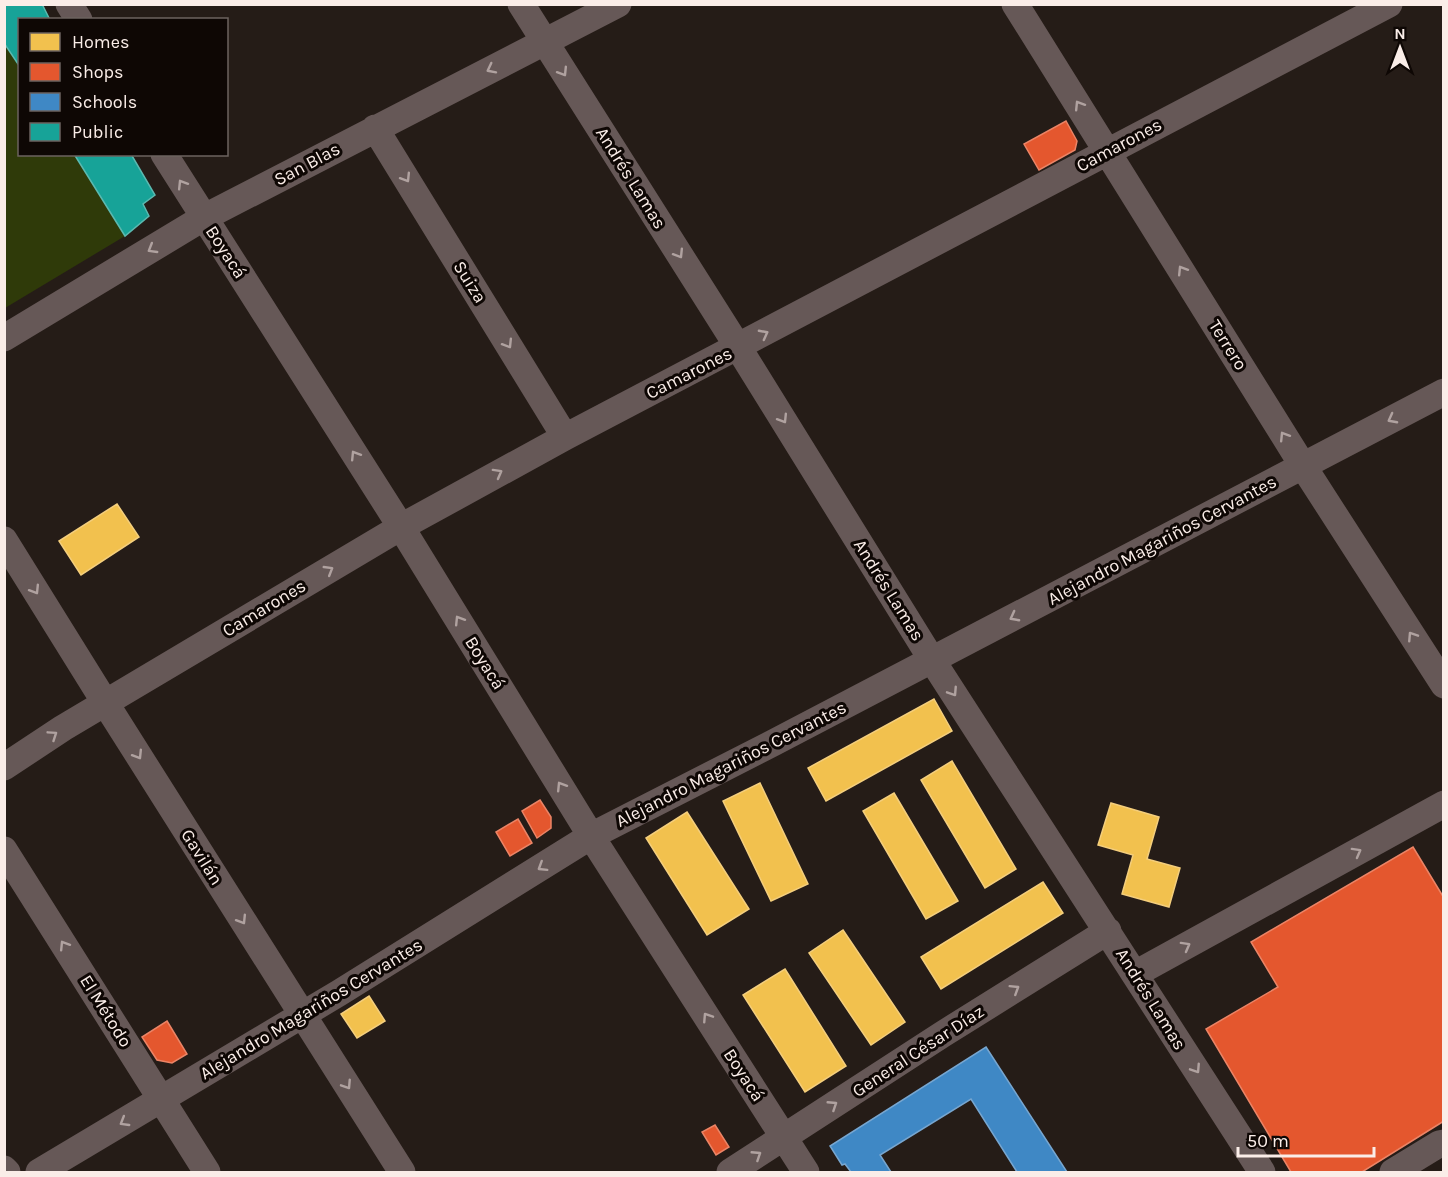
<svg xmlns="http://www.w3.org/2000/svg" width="1448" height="1177" viewBox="0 0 1448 1177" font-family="Karla,sans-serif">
	<rect width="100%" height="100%" fill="#251c17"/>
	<!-- green -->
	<path fill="#2f3a09" d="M5,5H42L50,19L20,20V154L131,155L155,195L143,204L149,216L125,236L5,308Z"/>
	<!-- homes -->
	<path fill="#f2c14e" stroke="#f4ce7c" stroke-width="1.5" d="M117,504L139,537L81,575L59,541Z
		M934,699L952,731L826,801L808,768Z
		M952,761L1016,869L985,888L921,780Z
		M760,783L808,884L771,901L723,801Z
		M894,793L958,901L926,919L863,811Z
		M1111,803L1159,817L1147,859L1180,868L1169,907L1122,894L1133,855L1098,845Z
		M687,812L749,909L707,935L646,838Z
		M1043,882L1063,913L941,989L921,957Z
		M843,930L905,1022L871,1045L809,953Z
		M785,969L846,1066L805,1092L743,995Z
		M369,996L385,1021L357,1038L341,1014Z"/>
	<!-- shops -->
	<path fill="#e4572e" stroke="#eb8466" stroke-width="1.5" d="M1066,121L1077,141L1075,150L1039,170L1024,144Z
		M540,800L551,817V828L537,838L522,811Z
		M518,819L532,843L510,856L496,832Z
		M1413,847L1444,898V1121L1362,1172H1291L1206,1029L1278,987L1251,942Z
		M167,1021L187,1054L172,1063L157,1060L142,1037Z
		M715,1125L729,1147L716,1155L702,1132Z"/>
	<!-- schools -->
	<path fill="#3f88c5" stroke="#77a6d0" stroke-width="1.5" d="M986,1047L1067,1172H1017L971,1099L880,1155L891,1172H851L845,1164L842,1165L830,1146Z"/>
	<!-- public -->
	<path fill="#17a398" stroke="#5bb9b0" stroke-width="1.5" d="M4,4H42L50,20H20V67L4,43Z
		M74,154H131L155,195L143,204L149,216L125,236Z"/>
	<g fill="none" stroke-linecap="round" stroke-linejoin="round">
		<!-- minor -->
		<path stroke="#665857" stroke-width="27" d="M69,4L79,20
			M521,4L738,347L932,660L1262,1172
			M1015,4L1303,466L1444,685
			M375,128L565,437
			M164,154L401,527L591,836L806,1172
			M4,338L203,218L618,4
			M4,540L106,704L402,1172
			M4,767L63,728L401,527L565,437L1389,4
			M4,850L207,1172
			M1135,974L1444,804
			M4,1169L7,1172
			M39,1172L339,993L591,836L773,743L1444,392
			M730,1172L943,1034L1108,931
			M1393,1172L1439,1144L1444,1143"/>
	</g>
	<!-- one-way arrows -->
	<defs><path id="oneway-chevron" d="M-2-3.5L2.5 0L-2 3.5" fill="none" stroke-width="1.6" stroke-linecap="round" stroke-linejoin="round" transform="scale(1.5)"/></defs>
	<g stroke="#b0a2a0">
		<use href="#oneway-chevron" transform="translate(491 69) rotate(153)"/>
		<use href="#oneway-chevron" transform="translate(563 72) rotate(58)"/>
		<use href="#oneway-chevron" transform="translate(1079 105) rotate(-122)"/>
		<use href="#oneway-chevron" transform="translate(406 178) rotate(58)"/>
		<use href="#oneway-chevron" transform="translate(182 184) rotate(-122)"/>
		<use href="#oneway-chevron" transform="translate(152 249) rotate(149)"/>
		<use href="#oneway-chevron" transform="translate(679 254) rotate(58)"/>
		<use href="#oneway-chevron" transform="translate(1182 270) rotate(-122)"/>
		<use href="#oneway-chevron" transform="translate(764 334) rotate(-28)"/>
		<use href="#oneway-chevron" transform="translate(508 344) rotate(58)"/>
		<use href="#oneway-chevron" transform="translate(783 419) rotate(58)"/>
		<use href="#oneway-chevron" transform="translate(1392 419) rotate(152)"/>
		<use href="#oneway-chevron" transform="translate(1284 436) rotate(-122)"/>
		<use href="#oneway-chevron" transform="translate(355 455) rotate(-122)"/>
		<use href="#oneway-chevron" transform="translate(498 473) rotate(-29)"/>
		<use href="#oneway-chevron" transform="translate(329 570) rotate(-31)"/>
		<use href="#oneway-chevron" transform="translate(35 590) rotate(58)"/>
		<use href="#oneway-chevron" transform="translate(1014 617) rotate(152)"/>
		<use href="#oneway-chevron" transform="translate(459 620) rotate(-122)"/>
		<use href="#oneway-chevron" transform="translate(1412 636) rotate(-123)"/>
		<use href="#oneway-chevron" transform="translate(953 692) rotate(57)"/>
		<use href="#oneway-chevron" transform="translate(53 735) rotate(-34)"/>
		<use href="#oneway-chevron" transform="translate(138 755) rotate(58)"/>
		<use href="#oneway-chevron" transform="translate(561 786) rotate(-122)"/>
		<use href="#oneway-chevron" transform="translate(1357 852) rotate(-29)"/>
		<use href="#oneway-chevron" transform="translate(542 867) rotate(148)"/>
		<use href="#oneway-chevron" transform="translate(242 920) rotate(58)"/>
		<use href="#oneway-chevron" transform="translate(64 945) rotate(-122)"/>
		<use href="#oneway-chevron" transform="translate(1186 946) rotate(-29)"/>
		<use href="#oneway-chevron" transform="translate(1015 989) rotate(-32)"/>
		<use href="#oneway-chevron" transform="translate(707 1017) rotate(-123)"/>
		<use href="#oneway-chevron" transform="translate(1196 1069) rotate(57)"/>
		<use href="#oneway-chevron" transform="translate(347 1085) rotate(57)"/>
		<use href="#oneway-chevron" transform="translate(833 1105) rotate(-33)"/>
		<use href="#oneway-chevron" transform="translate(124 1122) rotate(149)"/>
		<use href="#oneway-chevron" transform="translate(757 1155) rotate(-33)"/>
	</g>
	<g text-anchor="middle" stroke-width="6" stroke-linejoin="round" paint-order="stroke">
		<!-- street labels -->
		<g font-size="18" fill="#faede8" stroke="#0e0704">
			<text transform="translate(1119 145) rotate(-28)" y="6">Camarones</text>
			<text transform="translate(307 164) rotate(-28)" y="6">San Blas</text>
			<text transform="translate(631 178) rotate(58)" y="6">Andrés Lamas</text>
			<text transform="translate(226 252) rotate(57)" y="6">Boyacá</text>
			<text transform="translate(470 282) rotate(58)" y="6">Suiza</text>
			<text transform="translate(1228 345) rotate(58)" y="6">Terrero</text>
			<text transform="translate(689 373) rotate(-27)" y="6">Camarones</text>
			<text transform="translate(1162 540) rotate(-28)" y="6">Alejandro Magariños Cervantes</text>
			<text transform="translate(889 590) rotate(58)" y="6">Andrés Lamas</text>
			<text transform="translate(264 608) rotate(-31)" y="6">Camarones</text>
			<text transform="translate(485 663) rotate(58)" y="6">Boyacá</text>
			<text transform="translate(731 764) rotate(-27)" y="6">Alejandro Magariños Cervantes</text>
			<text transform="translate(202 857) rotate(58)" y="6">Gavilán</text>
			<text transform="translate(1151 999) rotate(58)" y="6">Andrés Lamas</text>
			<text transform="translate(311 1009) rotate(-31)" y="6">Alejandro Magariños Cervantes</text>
			<text transform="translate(106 1011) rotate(58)" y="6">El Método</text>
			<text transform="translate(918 1051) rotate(-33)" y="6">General César Díaz</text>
			<text transform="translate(744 1075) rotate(57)" y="6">Boyacá</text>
		</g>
	</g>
	<!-- border -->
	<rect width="1448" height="1177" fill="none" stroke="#faede8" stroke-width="12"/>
	<!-- legend -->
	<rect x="18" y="18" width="210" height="138" fill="#0e0704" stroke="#6c635f" stroke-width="1.5"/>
	<rect x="30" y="33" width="30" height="18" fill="#f2c14e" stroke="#6c635f" stroke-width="1.5"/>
	<text x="72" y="48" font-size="18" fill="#faede8">Homes</text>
	<rect x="30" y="63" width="30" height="18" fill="#e4572e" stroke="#6c635f" stroke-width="1.5"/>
	<text x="72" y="78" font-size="18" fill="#faede8">Shops</text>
	<rect x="30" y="93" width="30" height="18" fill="#3f88c5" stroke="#6c635f" stroke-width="1.5"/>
	<text x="72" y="108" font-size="18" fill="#faede8">Schools</text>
	<rect x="30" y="123" width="30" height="18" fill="#17a398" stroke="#6c635f" stroke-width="1.5"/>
	<text x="72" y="138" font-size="18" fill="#faede8">Public</text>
	<!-- north arrow -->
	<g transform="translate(1400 48)" stroke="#0e0704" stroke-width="4.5" paint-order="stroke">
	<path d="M0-4.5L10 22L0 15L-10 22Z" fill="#faede8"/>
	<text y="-9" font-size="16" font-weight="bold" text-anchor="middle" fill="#faede8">N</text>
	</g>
	<!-- scale -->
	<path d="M1238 1147v9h136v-9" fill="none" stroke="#faede8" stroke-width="3"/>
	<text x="1247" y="1147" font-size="18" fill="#faede8" stroke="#0e0704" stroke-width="4.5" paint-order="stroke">50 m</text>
</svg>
